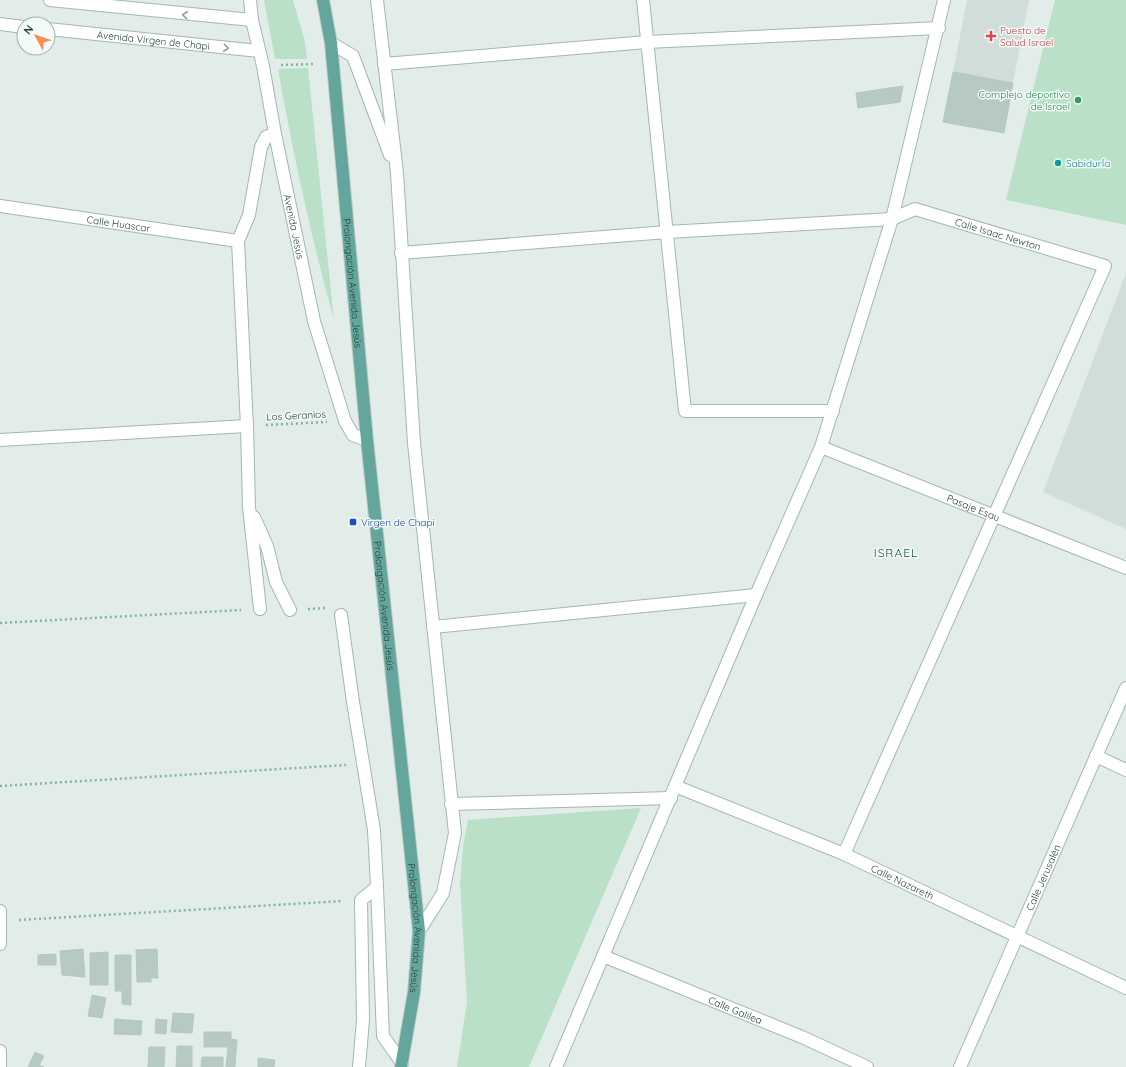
<svg xmlns="http://www.w3.org/2000/svg" width="1126" height="1067" viewBox="0 0 1126 1067" font-family="Quicksand,sans-serif">
	<rect width="100%" height="100%" fill="#e2edea"/>
	<!-- built -->
	<path fill="#d0ddd9" d="M967,0H1029L1013,83L953,72Z
		M1126,273V529L1043,492Z"/>
	<!-- green -->
	<path fill="#bae0c8" d="M264,0H293L305,42L307,59H275Z
		M1055,0H1126V225L1006,200Z
		M308,68L334,320C311,237 293,154 278,69Z
		M641,808L529,1067H457L467,1002L460,883L463,846L468,820Z"/>
	<!-- building -->
	<path fill="#b7c9c3" stroke="#b4c8c2" d="M953,72L1013,83L1004,133L943,122Z
		M903,86L900,102L858,108L856,93Z
		M83,949L85,977L62,975L60,951Z
		M157,949L158,978H151V982H137L136,950Z
		M108,952V985H90V953Z
		M56,954V965H38V955Z
		M115,955H131V1005L122,1004V991H115Z
		M92,995L106,998L102,1018L88,1016Z
		M173,1013L194,1014L192,1033L171,1032Z
		M115,1019L142,1021L141,1035L114,1034Z
		M156,1019L167,1020L166,1034L155,1033Z
		M204,1032H231V1039L237,1040L235,1067H226L228,1047H204Z
		M177,1046H192V1067H176Z
		M149,1047H165L164,1067H148Z
		M35,1052L44,1056L39,1065L44,1067H28Z
		M202,1057H223V1067H201Z
		M258,1058L275,1060L274,1067H258Z"/>
	<g fill="none" stroke-linecap="round" stroke-linejoin="round">
		<!-- minor casing -->
		<g stroke="#a4b6b2" stroke-width="14">
			<g id="minor">
				<path d="M50,0L252,20"/>
				<path id="s1" d="M250,0L252,20L263,66L275,134L314,321L345,421L353,435L367,440"/>
				<path d="M377,0L397,173L414,443L455,833L443,893L419,931"/>
				<path d="M643,0L685,411H833"/>
				<path d="M0,24L24,27"/>
				<path id="s2" d="M48,29L259,51"/>
				<path d="M331,43L353,56L390,155"/>
				<path d="M384,64L647,42L939,28"/>
				<path id="s3" d="M0,206L238,241"/>
				<path id="s4" d="M401,253L667,232L892,219L915,209L1105,266L844,854"/>
				<path d="M0,440L247,426"/>
				<path id="s5" d="M821,447L1126,568"/>
				<path d="M254,517L267,546L276,582L290,610"/>
				<path d="M260,609L249,507L247,426L238,241L249,215L261,147L266,137L275,134"/>
				<path d="M341,615L353,702L374,830L377,887L361,900L363,1020L359,1067"/>
				<path d="M433,627L756,595"/>
				<path d="M1096,756L1126,770"/>
				<path id="s6" d="M675,786L844,854L1126,988"/>
				<path d="M451,804L671,798"/>
				<path d="M377,887L383,1036L402,1063"/>
				<path d="M0,911V944"/>
				<path id="s7" d="M603,956L802,1037L867,1067"/>
				<path d="M0,1051V1066"/>
				<path d="M556,1067L756,595L821,447L892,219L944,0"/>
				<path id="s8" d="M960,1067L1126,688"/>
			</g>
		</g>
		<!-- major casing -->
		<g stroke="#c1cac8" stroke-width="14">
			<g id="major">
				<path id="s9" d="M323,0L331,43L367,440L419,931L414,992L401,1067"/>
			</g>
		</g>
		<!-- path -->
		<path stroke="#80b3a9" stroke-width="2.5" stroke-dasharray="2 3" stroke-linecap="butt" d="M281,65L314,64
			M266,425L327,422
			M308,609L325,608
			M0,623L241,610
			M0,786L346,765
			M19,920L343,901"/>
		<!-- minor -->
		<use href="#minor" stroke="#fff" stroke-width="12"/>
		<!-- major -->
		<use href="#major" stroke="#64a69d" stroke-width="12"/>
	</g>
	<!-- one-way arrows -->
	<defs><path id="oneway-chevron" d="M-2-3.5L2.5 0L-2 3.5" fill="none" stroke-width="1.6" stroke-linecap="round" stroke-linejoin="round"/></defs>
	<g stroke="#90a09d">
		<use href="#oneway-chevron" transform="translate(185 15) rotate(-174)"/>
		<use href="#oneway-chevron" transform="translate(226 48) rotate(6)"/>
	</g>
	<!-- markers -->
	<path fill="#e0444e" stroke="#f3faf7" stroke-width="1.5" d="M989 30h4v4h4v4h-4v4h-4v-4h-4v-4h4z"/>
	<circle fill="#2e9e5b" stroke="#f3faf7" stroke-width="1.5" cx="1078" cy="100" r="4"/>
	<circle fill="#0f9aa8" stroke="#f3faf7" stroke-width="1.5" cx="1058" cy="163" r="4"/>
	<rect fill="#1a4fb4" stroke="#f3faf7" stroke-width="1.5" x="349" y="518" width="8" height="8" rx="2"/>
	<g text-anchor="middle" stroke-width="3" stroke-linejoin="round" paint-order="stroke">
		<!-- health labels -->
		<g font-size="10" fill="#be3a42" stroke="#f3faf7" text-anchor="start">
			<text x="1000" y="34">Puesto de<tspan x="1000" dy="12">Salud Israel</tspan></text>
		</g>
		<!-- street labels -->
		<g font-size="10" fill="#21403b" stroke="#f3faf7">
			<text dy="4" stroke="none"><textPath href="#s2" startOffset="106">Avenida Virgen de Chapi</textPath></text>
			<text dy="4" stroke="none"><textPath href="#s3" startOffset="120">Calle Huascar</textPath></text>
			<text dy="4" stroke="none"><textPath href="#s1" startOffset="231">Avenida Jesús</textPath></text>
			<text dy="4" stroke="none"><textPath href="#s4" startOffset="604">Calle Isaac Newton</textPath></text>
			<text dy="4" stroke="none"><textPath href="#s9" startOffset="285">Prolongación Avenida Jesús</textPath></text>
			<text transform="translate(296 415) rotate(-3)" y="4">Los Geranios</text>
			<text dy="4" stroke="none"><textPath href="#s5" startOffset="164">Pasaje Esau</textPath></text>
			<text dy="4" stroke="none"><textPath href="#s9" startOffset="609">Prolongación Avenida Jesús</textPath></text>
			<text dy="4" stroke="none"><textPath href="#s8" startOffset="207">Calle Jerusalén</textPath></text>
			<text dy="4" stroke="none"><textPath href="#s6" startOffset="247">Calle Nazareth</textPath></text>
			<text dy="4" stroke="none"><textPath href="#s9" startOffset="933">Prolongación Avenida Jesús</textPath></text>
			<text dy="4" stroke="none"><textPath href="#s7" startOffset="143">Calle Galilea</textPath></text>
		</g>
		<!-- leisure labels -->
		<g font-size="10" fill="#27864d" stroke="#f3faf7" text-anchor="end">
			<text x="1070" y="98">Complejo deportivo<tspan x="1070" dy="12">de Israel</tspan></text>
		</g>
		<!-- culture labels -->
		<g font-size="10" fill="#0d838f" stroke="#f3faf7" text-anchor="start">
			<text x="1066" y="167">SabidurÍa</text>
		</g>
		<!-- transit labels -->
		<g font-size="10" fill="#164399" stroke="#f3faf7" text-anchor="start">
			<text x="361" y="526">Virgen de Chapi</text>
		</g>
		<!-- quarter labels -->
		<g font-size="12" letter-spacing="1" fill="#1b544c" stroke="#f3faf7">
			<text x="896" y="557">ISRAEL</text>
		</g>
	</g>
	<!-- north arrow -->
	<g transform="translate(36 36) rotate(310)"><circle r="19" fill="#f3faf7" stroke="#9fb0ac"/>
	<path d="M0-3L7 15L0 10L-7 15Z" fill="#fb8f52"/>
	<text y="-6" font-size="11" font-weight="bold" text-anchor="middle" fill="#21403b">N</text>
	</g>
</svg>
